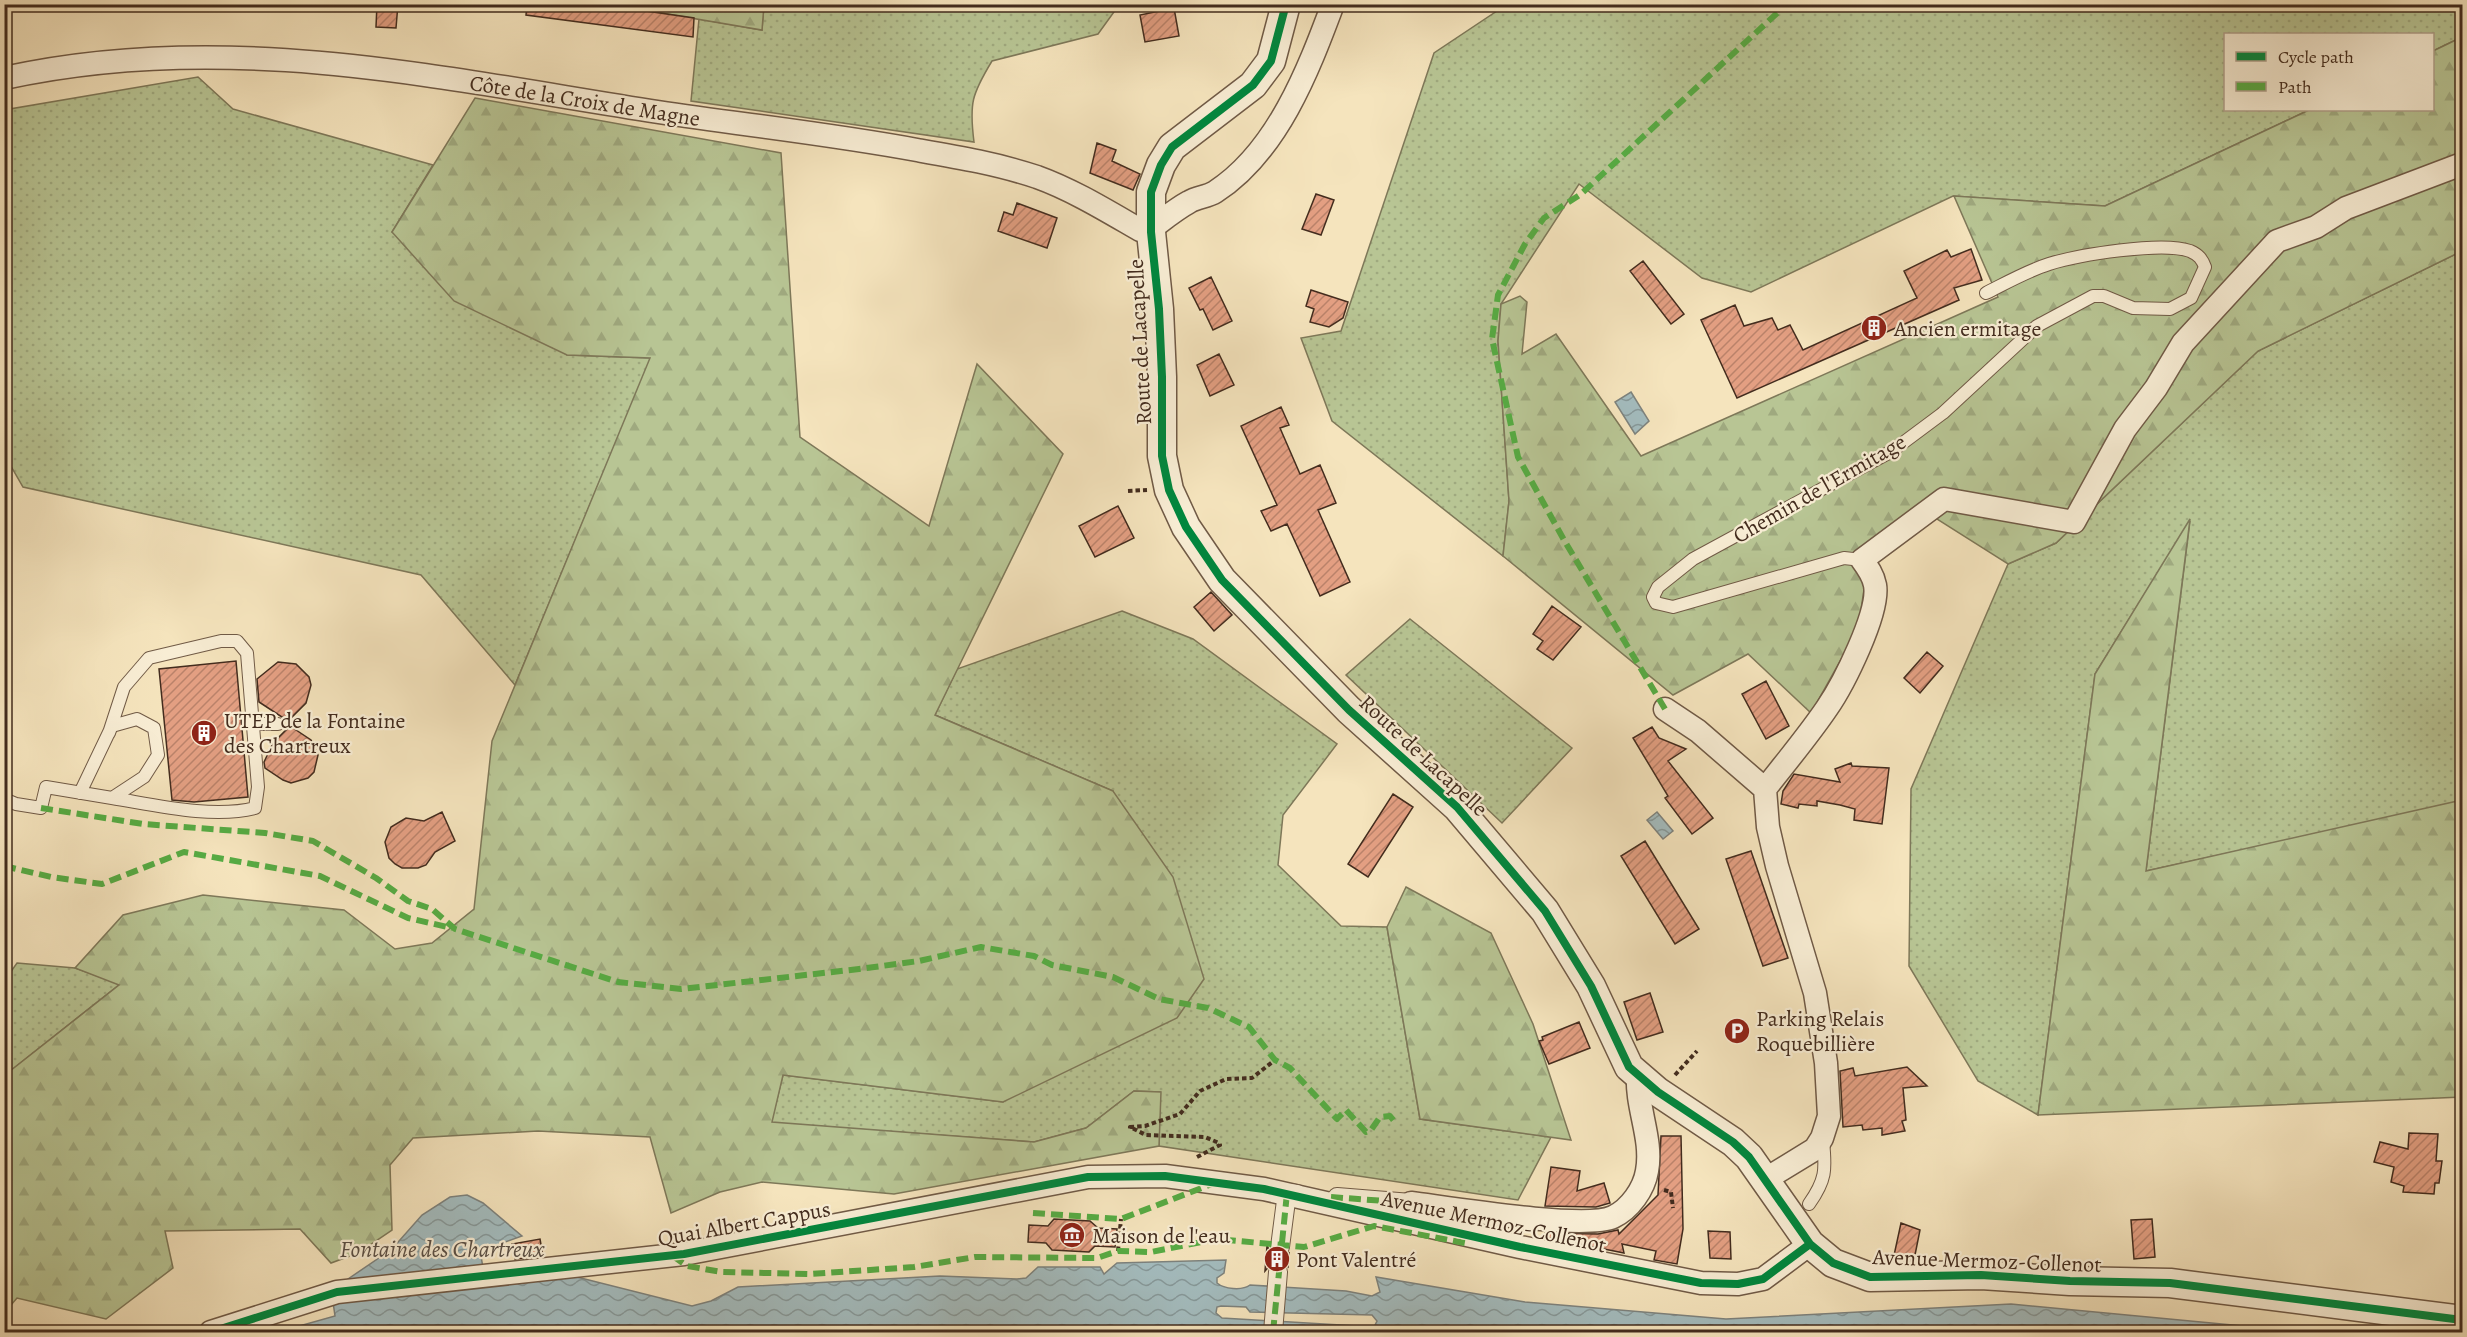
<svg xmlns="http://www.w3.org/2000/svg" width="2467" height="1337" viewBox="0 0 2467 1337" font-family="Alegreya,serif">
	<defs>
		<pattern id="grass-dots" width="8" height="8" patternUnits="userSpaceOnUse" patternTransform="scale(1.5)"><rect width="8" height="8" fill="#b8c594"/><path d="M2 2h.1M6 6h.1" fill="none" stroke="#9fa97f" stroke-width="1.8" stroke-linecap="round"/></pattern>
		<pattern id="forest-firs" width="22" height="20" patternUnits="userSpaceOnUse" patternTransform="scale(1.5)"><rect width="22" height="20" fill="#b8c594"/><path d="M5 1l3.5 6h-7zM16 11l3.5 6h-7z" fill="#9fa97f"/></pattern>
		<pattern id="water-waves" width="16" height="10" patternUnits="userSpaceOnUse" patternTransform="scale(1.5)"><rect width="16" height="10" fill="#a3bbbd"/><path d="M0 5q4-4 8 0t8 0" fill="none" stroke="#869899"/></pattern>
		<pattern id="building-hatch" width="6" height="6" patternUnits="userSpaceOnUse" patternTransform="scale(1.5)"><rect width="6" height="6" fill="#e39f82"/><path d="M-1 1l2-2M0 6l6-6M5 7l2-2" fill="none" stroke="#ba826a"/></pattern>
	</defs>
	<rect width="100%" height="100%" fill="#f5e4bd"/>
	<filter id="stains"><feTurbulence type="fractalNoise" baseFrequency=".00333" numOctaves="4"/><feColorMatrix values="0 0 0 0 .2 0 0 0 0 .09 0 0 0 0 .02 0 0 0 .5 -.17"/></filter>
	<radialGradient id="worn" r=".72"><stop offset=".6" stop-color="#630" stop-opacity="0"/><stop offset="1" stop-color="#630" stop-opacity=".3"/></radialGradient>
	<!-- grass -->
	<path fill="url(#grass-dots)" stroke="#7e7859" stroke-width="1.5" d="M764,5H1119L1098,34L992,61C972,94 969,103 974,142L691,101L699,19L762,30Z
		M1506,5H2462V37L2433,51L2432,34H2226V110H2309L2105,206L1953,196L1751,292L1702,278L1579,184L1501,304L1498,341L1509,501L1503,556L1332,421L1301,338L1341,331L1434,53Z
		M198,77L233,109L433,165L392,232L567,355L651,358L515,685L421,575L23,487L4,454V110Z
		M2462,251V802L2146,871L2190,521L2095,674L2038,1115L1978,1081L1909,966L1911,789L2008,564L2056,543L2258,351Z
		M1122,611L1193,639L1337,744L1283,815L1278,865L1341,926L1387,927L1420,1119L1551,1137L1518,1200L1159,1146L1160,1092L1134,1091L1086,1128L1034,1142L771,1123L783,1075L1003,1102L1113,791L935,715L957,669Z
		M1410,619L1572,748L1502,823L1346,675Z
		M17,963L75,968L120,984L5,1075V980Z"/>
	<!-- forest -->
	<path fill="url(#forest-firs)" stroke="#7e7859" stroke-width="1.5" d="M608,4L764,5L762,30Z
		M2462,37V251L2258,351L2056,543L2008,564L1918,507L1855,552L1865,583L1858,629L1811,713L1748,654L1673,695L1503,556L1509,501L1498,341L1501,304L1520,296L1527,302L1522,354L1556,334L1641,456L1998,297L1954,196L2105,206L2309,110H2432L2433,51Z
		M475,98L781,153L800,437L929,526L977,364L1063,454L935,715L1113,791L1173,877L1204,979L1177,1018L1003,1102L783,1075L772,1122L1034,1142L1086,1128L1134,1091L1161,1092L1159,1146L894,1194L762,1182L720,1192L671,1213L650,1137L538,1131L413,1138L390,1165L392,1230L358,1253L331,1263L300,1229L165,1231L173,1268L106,1319L17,1298L5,1312V1075L119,985L75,968L123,915L203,895L344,910L395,949L432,943L474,909L492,741L650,358L567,355L454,301L392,232Z
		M2190,519L2146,871L2462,800V1097L2038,1115L2095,674Z
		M1406,887L1491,933L1533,1024L1571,1140L1420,1119L1387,927Z"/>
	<!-- water -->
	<path fill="url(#water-waves)" stroke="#7d827d" stroke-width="1.5" fill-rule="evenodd" d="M1631,392L1649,421L1635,434L1615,402Z
		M1657,812L1673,831L1663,839L1647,820Z
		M467,1195L483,1203L522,1236L480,1251L486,1284L573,1276L692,1306L711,1301L738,1287L940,1276L1017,1279L1026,1278L1038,1267H1100L1104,1274L1117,1263L1226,1260L1224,1273L1217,1278V1283C1224,1289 1242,1291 1250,1285L1346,1291L1372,1296L1380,1292L1376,1277L1525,1302L1726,1319L2011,1304L2307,1332H278L335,1316L333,1302L348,1279L392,1249L422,1215L450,1197ZM1221,1306L1246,1307L1250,1312L1372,1315L1377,1321L1374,1327L1222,1318L1216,1313L1217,1307Z"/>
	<!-- building -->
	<path fill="url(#building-hatch)" stroke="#432c1e" stroke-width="1.5" d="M377,4H398L396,28L376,27Z
		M527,4H598L694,18L693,37L526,15Z
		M1174,8L1179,36L1145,42L1140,15Z
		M1097,143L1116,150L1112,161L1140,174L1133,190L1090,173Z
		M1316,194L1334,200L1321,235L1302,229Z
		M1017,203L1057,218L1047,248L998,231L1004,212L1013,215Z
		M1971,249L1982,280L1954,288L1959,300L1737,398L1701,320L1735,305L1744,326L1772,318L1778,330L1790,325L1803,350L1917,298L1904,271L1947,250L1951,257Z
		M1643,261L1684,314L1671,324L1630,271Z
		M1211,277L1232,321L1213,330L1203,309L1200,310L1189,288Z
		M1311,290L1348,302L1343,318L1329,327L1310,322L1314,309L1306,306Z
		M1219,354L1234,385L1210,396L1197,365Z
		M1281,407L1289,425L1280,428L1300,474L1320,465L1336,503L1318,510L1350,582L1320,596L1287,524L1271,531L1261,511L1277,505L1241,426Z
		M1118,506L1134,538L1095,557L1079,526Z
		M1211,592L1232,615L1214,631L1194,607Z
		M1552,606L1581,627L1553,660L1537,649L1543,641L1533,634Z
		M1927,652L1943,666L1920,693L1904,678Z
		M236,661L248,797L194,802L172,800L159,669Z
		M278,662L296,664L309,677L311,685L306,703L288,721L259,702L257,679Z
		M1766,681L1789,726L1766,739L1742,694Z
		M290,726L311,740L318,755L314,772L308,778L291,783L283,780L265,768L264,762L273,743Z
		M1652,727L1659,738L1686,749L1668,761L1713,818L1692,834L1665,798L1668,796L1633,738Z
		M1851,763L1852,766L1889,768L1882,824L1854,820L1855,809L1840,805L1817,801V806L1799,804L1798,808L1781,804L1783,791L1794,774L1840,782L1835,769Z
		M1393,794L1413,807L1368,877L1348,864Z
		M442,812L455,841L435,852L426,865L418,868H402L395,864L389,858L385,842L391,827L406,818L424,821Z
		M1645,841L1699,929L1675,944L1621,856Z
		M1751,851L1788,958L1763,966L1726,859Z
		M1650,993L1663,1032L1637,1040L1624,1002Z
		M1579,1022L1590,1048L1549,1064L1539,1041L1543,1040L1542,1037Z
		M1907,1067L1927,1086L1903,1088L1906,1120L1902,1121L1905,1131L1882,1135V1128L1863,1130L1862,1125L1843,1127L1840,1071L1853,1068L1855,1076Z
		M2409,1133L2438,1134L2436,1161H2442L2439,1183H2435L2434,1194L2403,1192L2404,1186L2391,1182L2394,1167L2374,1162L2380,1142L2408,1149Z
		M1661,1136H1681L1683,1229L1677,1264L1654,1260L1656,1251L1622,1244L1624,1253L1544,1237L1545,1233L1598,1234L1618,1230L1619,1234L1658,1195Z
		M1551,1167L1580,1171L1577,1191L1604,1183L1610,1203L1596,1207L1545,1206Z
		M1054,1219L1090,1221L1098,1228L1117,1229L1115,1247L1095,1246L1089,1252L1052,1250L1046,1243L1028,1242L1029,1225L1048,1226Z
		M2152,1219L2155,1257L2134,1259L2131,1220Z
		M1901,1223L1920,1230L1914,1260H1893Z
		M1708,1231L1730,1232L1731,1259L1710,1258Z
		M540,1239L543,1256L515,1259L512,1244Z
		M1267,1246L1273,1256L1278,1258L1289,1253L1288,1267L1278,1261L1273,1262L1265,1271Z"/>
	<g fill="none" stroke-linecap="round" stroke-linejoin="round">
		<!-- pedestrian-tunnel -->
		<path stroke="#d1bf9d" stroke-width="18" stroke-dasharray="18 9" stroke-linecap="butt" d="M1278,1272L1280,1247"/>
		<!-- service casing -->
		<g stroke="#705a46" stroke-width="14">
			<path id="service" d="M1862,560L1844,558L1673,607L1656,603L1653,597L1658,587L1693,559L1892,451L1943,413L2037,326L2093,296H2104L2133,308L2170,309L2191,298L2205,267C2202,259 2199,255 2190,251C2162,241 2078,255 2049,264C2027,271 2006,283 1986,293
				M253,724H278
				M109,733L124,687L149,658L221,641H237L247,653L258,787L255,808C213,819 155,805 112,798
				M4,799L16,804L41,808L46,787L112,798L144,777L158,755L154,728L137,719L112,726L80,793
				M1809,1204C1826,1180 1826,1170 1823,1141"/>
		</g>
		<!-- pedestrian casing -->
		<g stroke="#705a46" stroke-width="20">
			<path id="pedestrian" d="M1337,1197L1411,1203
				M1280,1247L1287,1193L1297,1194
				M1273,1332L1278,1272"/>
		</g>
		<!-- minor casing -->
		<g stroke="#705a46" stroke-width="25">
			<path id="minor" d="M4,78C227,29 438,78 658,112C745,125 831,134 917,150C957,157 998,164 1037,177C1073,190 1107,211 1140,230L1151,232
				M1152,228C1164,219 1176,209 1189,202C1197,197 1207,197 1215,192C1277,152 1308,71 1333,4
				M1665,709L1698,731L1765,789L1768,827L1777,866L1815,993L1826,1063L1829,1116L1822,1138L1815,1149L1766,1179
				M1765,789C1786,762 1808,736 1827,708C1843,685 1880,612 1875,585C1873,575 1868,568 1862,560L1944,499L2074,522L2125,429L2156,388L2183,343L2277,241L2316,227L2346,208L2462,164
				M1411,1203C1450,1208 1584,1230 1613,1217C1630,1209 1644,1189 1647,1171C1653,1139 1636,1108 1638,1075
				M211,1332L337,1292L684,1254L1088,1177L1165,1176L1264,1189L1520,1247L1701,1283L1738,1284L1763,1279L1810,1244"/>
		</g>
		<!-- tertiary casing -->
		<g stroke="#705a46" stroke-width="31">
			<path id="tertiary" d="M1286,4L1271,61L1253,85L1172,147L1161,165L1151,192V232L1159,309L1162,377V456L1169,490L1186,527L1222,580L1349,710L1457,807L1545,911L1591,986L1629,1067L1658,1092L1733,1142L1749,1157L1810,1244L1833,1263L1870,1277L1981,1275L2070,1281L2170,1283L2462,1320"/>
		</g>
		<!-- path -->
		<path stroke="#432c1e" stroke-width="4" stroke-dasharray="4.5 3" stroke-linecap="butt" d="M1128,491L1147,490
			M1675,1075L1697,1051
			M1197,1157L1220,1145L1219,1143L1205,1137L1146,1135L1130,1127L1145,1126L1180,1114L1200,1091L1226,1079L1252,1078L1275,1060
			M1664,1190L1671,1192L1673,1208
			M1118,1251L1121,1219"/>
		<!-- service -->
		<use href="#service" stroke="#f8edd4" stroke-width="12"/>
		<!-- pedestrian -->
		<use href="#pedestrian" stroke="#f8edd4" stroke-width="18"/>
		<!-- minor -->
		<use href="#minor" stroke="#f8edd4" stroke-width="22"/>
		<!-- tertiary -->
		<use href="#tertiary" stroke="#f8edd4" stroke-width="28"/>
		<!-- quiet -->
		<path stroke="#56ab43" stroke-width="6" stroke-dasharray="12 6" stroke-linecap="butt" d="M1665,709L1564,540L1518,457L1492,339L1498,295L1525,244L1544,218L1581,194L1787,4
			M41,808L143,824L265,833L313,841L376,878L408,901L432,909L455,929L618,982L681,989L859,969L919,961L981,947L1034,956L1052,965L1113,977L1159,999L1208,1008L1249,1027L1275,1060L1290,1068L1337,1119L1346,1110L1366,1132L1371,1130L1380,1117L1390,1116L1394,1121
			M4,866L51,877L102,884L184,852L320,876L408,918L452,928
			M1331,1197L1411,1203
			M1033,1213L1121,1219L1212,1184
			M673,1256L687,1266L722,1272L810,1274L914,1267L975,1257L1097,1258L1118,1251L1151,1252L1217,1239L1304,1247L1374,1226L1465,1243
			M1273,1332L1287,1193"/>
		<!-- cycleway casing -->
		<g stroke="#f8edd4" stroke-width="11">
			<path id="cycleway" d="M1286,4L1271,61L1253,85L1172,147L1161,165L1151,192V232L1159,309L1162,377V456L1169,490L1186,527L1222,580L1349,710L1457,807L1545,911L1591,986L1629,1067L1658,1092L1733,1142L1749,1157L1810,1244L1833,1263L1870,1277L1981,1275L2070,1281L2170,1283L2462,1320
				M211,1332L337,1292L684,1254L1088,1177L1165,1176L1264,1189L1520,1247L1701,1283L1738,1284L1763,1279L1810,1244"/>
		</g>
		<!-- cycleway -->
		<use href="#cycleway" stroke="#00873e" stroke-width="8"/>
	</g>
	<!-- icons -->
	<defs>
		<g id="building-disc" transform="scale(1.35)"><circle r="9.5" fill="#8f2418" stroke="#f8edd4"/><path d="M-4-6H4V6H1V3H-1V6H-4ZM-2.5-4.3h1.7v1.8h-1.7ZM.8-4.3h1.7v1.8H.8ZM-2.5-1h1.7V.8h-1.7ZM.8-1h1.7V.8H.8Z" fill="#fff"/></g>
		<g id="parking-disc" transform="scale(1.35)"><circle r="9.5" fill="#8f2418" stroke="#f8edd4"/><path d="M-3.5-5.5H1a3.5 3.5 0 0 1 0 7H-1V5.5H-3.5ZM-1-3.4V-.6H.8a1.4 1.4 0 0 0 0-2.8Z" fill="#fff"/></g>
		<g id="museum-disc" transform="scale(1.35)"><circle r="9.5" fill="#8f2418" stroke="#f8edd4"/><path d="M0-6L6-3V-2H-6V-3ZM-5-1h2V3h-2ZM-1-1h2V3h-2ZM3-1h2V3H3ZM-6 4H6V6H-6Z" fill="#fff"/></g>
	</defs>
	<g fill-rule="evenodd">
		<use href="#building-disc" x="1874" y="328"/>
		<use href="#building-disc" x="204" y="733"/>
		<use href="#parking-disc" x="1737" y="1031"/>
		<use href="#museum-disc" x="1072" y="1235"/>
		<use href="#building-disc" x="1277" y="1259"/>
	</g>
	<g text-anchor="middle" stroke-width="4.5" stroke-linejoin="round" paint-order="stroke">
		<!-- street labels -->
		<g font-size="22" fill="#432c1e" stroke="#f8edd4">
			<text transform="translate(585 100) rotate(9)" y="8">Côte de la Croix de Magne</text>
			<text transform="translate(1139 342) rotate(-93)" y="8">Route de Lacapelle</text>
			<text transform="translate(1819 488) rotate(-30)" y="8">Chemin de l'Ermitage</text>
			<text transform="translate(1424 755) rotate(43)" y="8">Route de Lacapelle</text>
			<text transform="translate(1494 1221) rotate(12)" y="8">Avenue Mermoz-Collenot</text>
			<text transform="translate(744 1223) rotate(-10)" y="8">Quai Albert Cappus</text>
			<text transform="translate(1987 1260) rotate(2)" y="8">Avenue Mermoz-Collenot</text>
		</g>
		<!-- poi labels -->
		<g font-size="22" fill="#432c1e" stroke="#f8edd4" text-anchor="start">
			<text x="1894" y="336">Ancien ermitage</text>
			<text x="224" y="728">UTEP de la Fontaine<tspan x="224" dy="25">des Chartreux</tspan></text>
			<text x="1756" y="1026">Parking Relais<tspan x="1756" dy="25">Roquebillière</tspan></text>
			<text x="1092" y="1243">Maison de l'eau</text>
			<text x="1296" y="1267">Pont Valentré</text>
		</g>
		<!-- water labels -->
		<g font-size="24" font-style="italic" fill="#5b5046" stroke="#f8edd4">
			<text x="442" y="1257">Fontaine des Chartreux</text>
		</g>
	</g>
	<!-- margin -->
	<rect width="2467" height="1337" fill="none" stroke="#f5e4bd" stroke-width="24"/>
	<rect x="6" y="6" width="2455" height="1325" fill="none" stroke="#432c1e" stroke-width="3"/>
	<rect x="12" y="12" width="2443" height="1313" fill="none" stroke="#432c1e" stroke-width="1.5"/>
	<!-- legend -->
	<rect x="2224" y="33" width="210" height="78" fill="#f8edd4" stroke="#b0a08b" stroke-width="1.5"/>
	<rect x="2236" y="52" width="30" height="9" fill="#00873e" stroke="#b0a08b" stroke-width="1.5"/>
	<text x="2278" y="63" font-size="18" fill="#432c1e">Cycle path</text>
	<rect x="2236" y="82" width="30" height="9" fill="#56ab43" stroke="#b0a08b" stroke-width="1.5"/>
	<text x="2278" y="93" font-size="18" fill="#432c1e">Path</text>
	<rect width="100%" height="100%" filter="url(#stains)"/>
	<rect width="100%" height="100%" fill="url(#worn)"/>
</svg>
